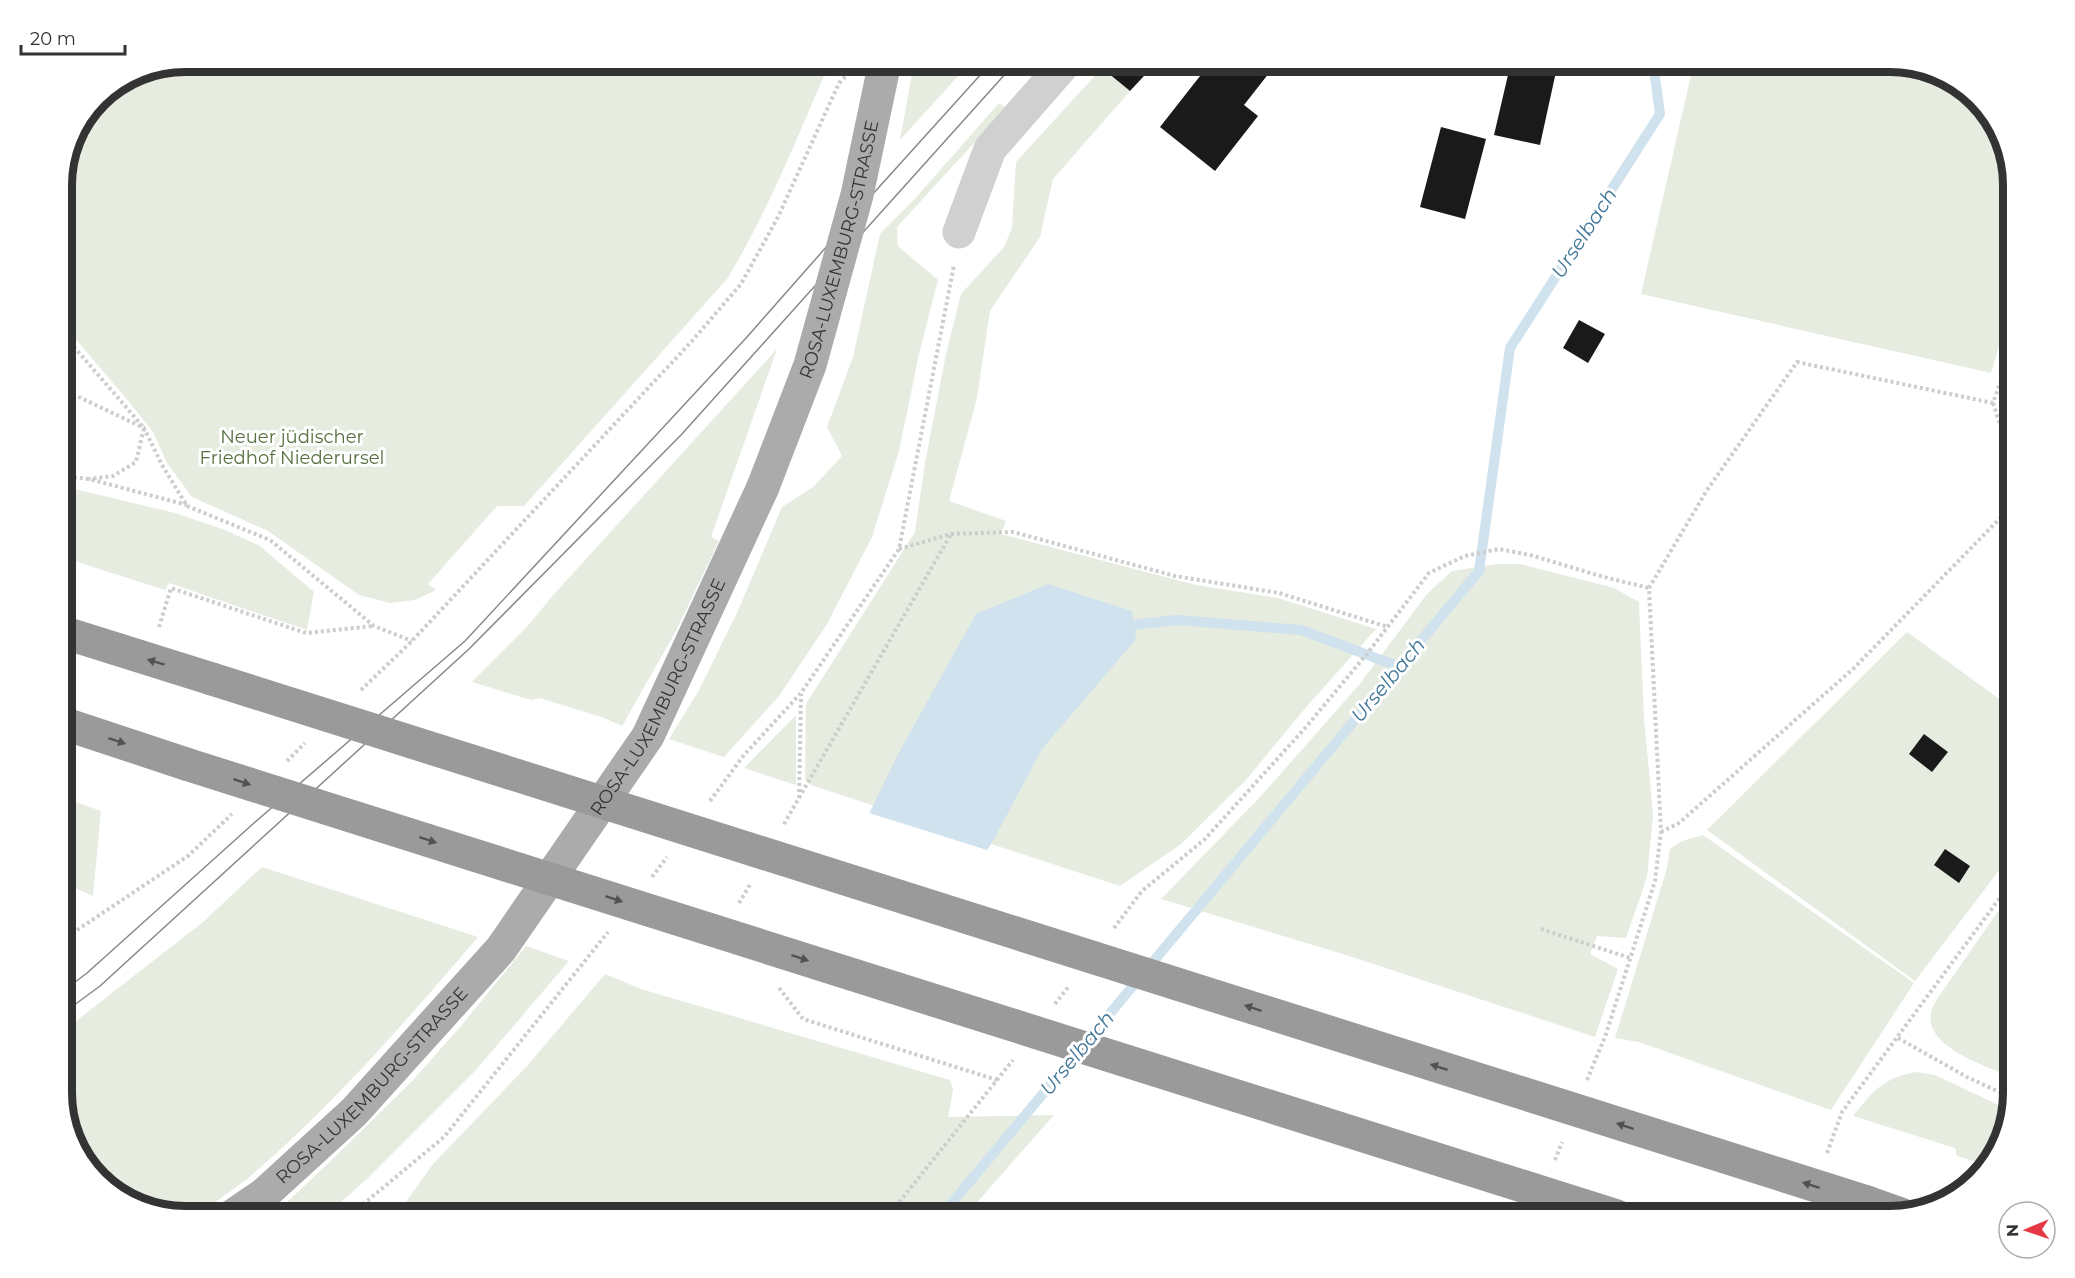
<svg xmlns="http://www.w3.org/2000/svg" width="2075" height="1278" viewBox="0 0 2075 1278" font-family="Montserrat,sans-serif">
	<rect width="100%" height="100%" fill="#fff"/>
	<!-- green -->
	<path fill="#e6ecdf" d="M185,62H830C798,135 769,210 727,279L524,506H497L428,584L436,590L415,600L390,603L359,595L268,531L192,497L167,463L153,432L130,403L62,323V178L70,141L105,93L138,71Z
		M914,62H971L900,140Z
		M1694,62H1890L1952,78L1997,123L2013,178V299L1991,373L1641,294Z
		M1102,68L1130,91L1053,179L1040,237L990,311L977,398L949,501L1006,521L1001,534L1196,585L1278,598L1376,629L1308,705L1245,781L1181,844L1120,886L811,785L805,780L806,704L915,532L925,463L946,354L961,294L1004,247L1012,228L1016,162Z
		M999,103L1006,108L897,227L898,246L938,280L919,354L899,451L872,537L827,624L779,696L724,757L669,739L698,692L737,613L782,507L813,487L842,456L827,427L853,357L880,234L912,202Z
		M777,349L711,537L719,541L676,631L622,726L604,718L540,698L531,700L472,682L526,628L555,593Z
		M62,486L175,513L225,530L260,546L314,592L307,630L169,583L165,590L62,557Z
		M1497,564H1520L1614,588L1639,602L1644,719L1653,815L1647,877L1626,938L1597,936L1590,954L1618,969L1595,1037L1346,955L1161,899L1261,796L1359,685L1427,594L1452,571Z
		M1907,632L2013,709V852L1915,981L1707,830Z
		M796,715V785L744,768Z
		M62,797L101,811L93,896L62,882Z
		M1703,835L1914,983L1831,1110L1639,1042L1615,1038L1667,868L1670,849L1682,841Z
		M262,867L478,937C405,1022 333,1106 247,1179C230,1192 212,1204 195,1216H185L123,1200L78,1155L62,1100V1032L203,922Z
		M2013,890V1078C1988,1066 1924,1048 1931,1012C1932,1008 1935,1003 1937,999Z
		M526,946L569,961L475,1071L367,1179L325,1216H269L283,1206L341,1151L413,1080L461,1026Z
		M605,974L641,989L950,1080L953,1090L948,1117L1054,1115L965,1216H400L398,1213L433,1164L528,1065Z
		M1915,1072L1935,1075L2009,1110L1997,1155L1986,1165L1957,1156L1955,1148L1853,1116C1874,1090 1882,1079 1915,1072Z"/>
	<!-- water -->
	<path fill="#cfe2ee" d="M1048,584L1132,611L1136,639L1042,749L995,837L916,972L854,845L897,756L976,614Z"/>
	<!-- pier -->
	<path fill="#fff" d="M866,812L990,851L917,974L858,968L856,966L851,845Z"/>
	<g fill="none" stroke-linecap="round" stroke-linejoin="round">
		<!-- stream -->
		<path stroke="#cfe2ee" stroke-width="10" d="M1133,625L1177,620L1301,630L1400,667
			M941,1216L1479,571L1510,348L1660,114L1653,62"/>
	</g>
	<!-- building -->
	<path fill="#1a1a1a" d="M1107,62H1157L1130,91L1102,68Z
		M1211,62H1304L1294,73L1276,64L1244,105L1258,116L1215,171L1160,127Z
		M1511,62H1532L1557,67L1540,145L1494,135Z
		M1441,127L1486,139L1465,219L1420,207Z
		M1579,320L1605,334L1588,363L1563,348Z
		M1924,734L1948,752L1932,772L1909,754Z
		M1945,849L1970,866L1959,883L1934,865Z"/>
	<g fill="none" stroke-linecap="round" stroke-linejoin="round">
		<!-- path -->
		<path stroke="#cdcdcd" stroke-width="4" stroke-dasharray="3 3" stroke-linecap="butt" d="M62,333L144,428L136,462L113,476L89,479
			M62,389L144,428L162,465L187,506L270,540L374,626L412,641
			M1993,403L2013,464
			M62,476L89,479L187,505
			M899,549L951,534L1013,532L1175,576L1279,593L1388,627
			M159,627L171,588L306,633L373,626
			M361,690L412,641L692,341L741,284L778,217L839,83L846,76
			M287,761L305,743
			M799,798L801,694
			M710,801L744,755L801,693L899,549L954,265
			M784,824L951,534
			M1661,832L1679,823L1854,668L2013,505
			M652,877L667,857
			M739,903L751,883
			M1114,928L1142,891L1205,839L1306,727L1366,655L1429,573L1465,556L1499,549L1530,555L1604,577L1649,588
			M1541,929L1630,958
			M62,940L188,856L232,814
			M779,988L803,1019L997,1080
			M1055,1004L1069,986
			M1898,1038L1967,1077L2012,1098
			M1587,1080L1605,1037L1655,881L1661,832L1649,588L1707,490L1797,362L1993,403L2013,346
			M1827,1153L1842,1112L2013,880
			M1555,1160L1562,1142
			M349,1216L444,1137L608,932
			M888,1216L1013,1060"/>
		<!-- minor -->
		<path stroke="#d0d0d0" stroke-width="33" d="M959,232L990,149L1066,62"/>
		<!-- major -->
		<path stroke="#ababab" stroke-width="33" id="s1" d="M232,1216L263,1195L354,1112L501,949L648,736L763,487"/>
		<!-- highway -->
		<path stroke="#9a9a9a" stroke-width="33" d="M62,632L212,679
			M62,723L186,764
			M1867,1202L1901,1214"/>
		<!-- tram -->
		<path stroke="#888" stroke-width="1.5" d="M62,992L87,973L254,823L465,641L747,337L880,186L992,62
			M62,1014L100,986L469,649L681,435L1016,62"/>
		<!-- major-bridge -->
		<path stroke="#ababab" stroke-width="33" id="s2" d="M763,487L810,365L857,195L885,62"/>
		<!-- highway-bridge -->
		<path stroke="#9a9a9a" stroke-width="33" d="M212,679L1867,1202
			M186,764L1617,1216"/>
	</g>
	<!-- one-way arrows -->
	<defs><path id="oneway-solid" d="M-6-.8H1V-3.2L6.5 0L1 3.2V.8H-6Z" transform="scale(1.5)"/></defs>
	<g fill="#525252">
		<use href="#oneway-solid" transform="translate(156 662) rotate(-163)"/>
		<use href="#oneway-solid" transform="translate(117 741) rotate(18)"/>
		<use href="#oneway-solid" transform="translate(242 782) rotate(18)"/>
		<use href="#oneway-solid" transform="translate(428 840) rotate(18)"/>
		<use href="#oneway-solid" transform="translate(614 899) rotate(18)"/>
		<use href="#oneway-solid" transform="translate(800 958) rotate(18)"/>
		<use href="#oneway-solid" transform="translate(1253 1008) rotate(-162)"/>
		<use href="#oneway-solid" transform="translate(1439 1067) rotate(-162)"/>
		<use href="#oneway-solid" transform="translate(1625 1126) rotate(-162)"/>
		<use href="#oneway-solid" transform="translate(1811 1185) rotate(-162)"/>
	</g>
	<g text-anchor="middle" stroke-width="6" stroke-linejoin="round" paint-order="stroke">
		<!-- street labels -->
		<g font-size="18" fill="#333" stroke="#fff">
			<text dy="6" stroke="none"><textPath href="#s2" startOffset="250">ROSA-LUXEMBURG-STRASSE</textPath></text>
			<text dy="6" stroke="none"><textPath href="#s1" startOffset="678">ROSA-LUXEMBURG-STRASSE</textPath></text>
			<text dy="6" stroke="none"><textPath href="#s1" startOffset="192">ROSA-LUXEMBURG-STRASSE</textPath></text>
		</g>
		<!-- park labels -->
		<g font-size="18" fill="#56703f" stroke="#fff">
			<text x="292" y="443">Neuer jüdischer<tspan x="292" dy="21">Friedhof Niederursel</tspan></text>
		</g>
		<!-- water labels -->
		<g font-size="20" font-style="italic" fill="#3f7597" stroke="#fff">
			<text transform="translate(1584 233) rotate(-57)" y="7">Urselbach</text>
			<text transform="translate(1388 680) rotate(-50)" y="7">Urselbach</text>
			<text transform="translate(1077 1053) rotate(-50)" y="7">Urselbach</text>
		</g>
	</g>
	<!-- crop -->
	<path d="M0 0H2075V1278H0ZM185 72H1890A113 113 0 0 1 2003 185V1093A113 113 0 0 1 1890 1206H185A113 113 0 0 1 72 1093V185A113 113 0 0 1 185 72Z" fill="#fff" fill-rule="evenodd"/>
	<path fill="none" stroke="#333" stroke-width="8" d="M185 72H1890A113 113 0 0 1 2003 185V1093A113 113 0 0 1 1890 1206H185A113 113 0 0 1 72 1093V185A113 113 0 0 1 185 72Z"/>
	<!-- north arrow -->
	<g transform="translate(2027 1230) rotate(268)"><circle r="28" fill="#ffffff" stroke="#adadad" stroke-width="1.5"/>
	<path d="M0-4.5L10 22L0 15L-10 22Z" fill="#e63946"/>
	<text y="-9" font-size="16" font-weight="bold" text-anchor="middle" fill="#333333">N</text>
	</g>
	<!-- scale -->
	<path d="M21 45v9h104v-9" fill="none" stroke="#333333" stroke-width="3"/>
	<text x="30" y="45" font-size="18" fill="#333333" stroke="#ffffff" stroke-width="4.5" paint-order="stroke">20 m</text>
</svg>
